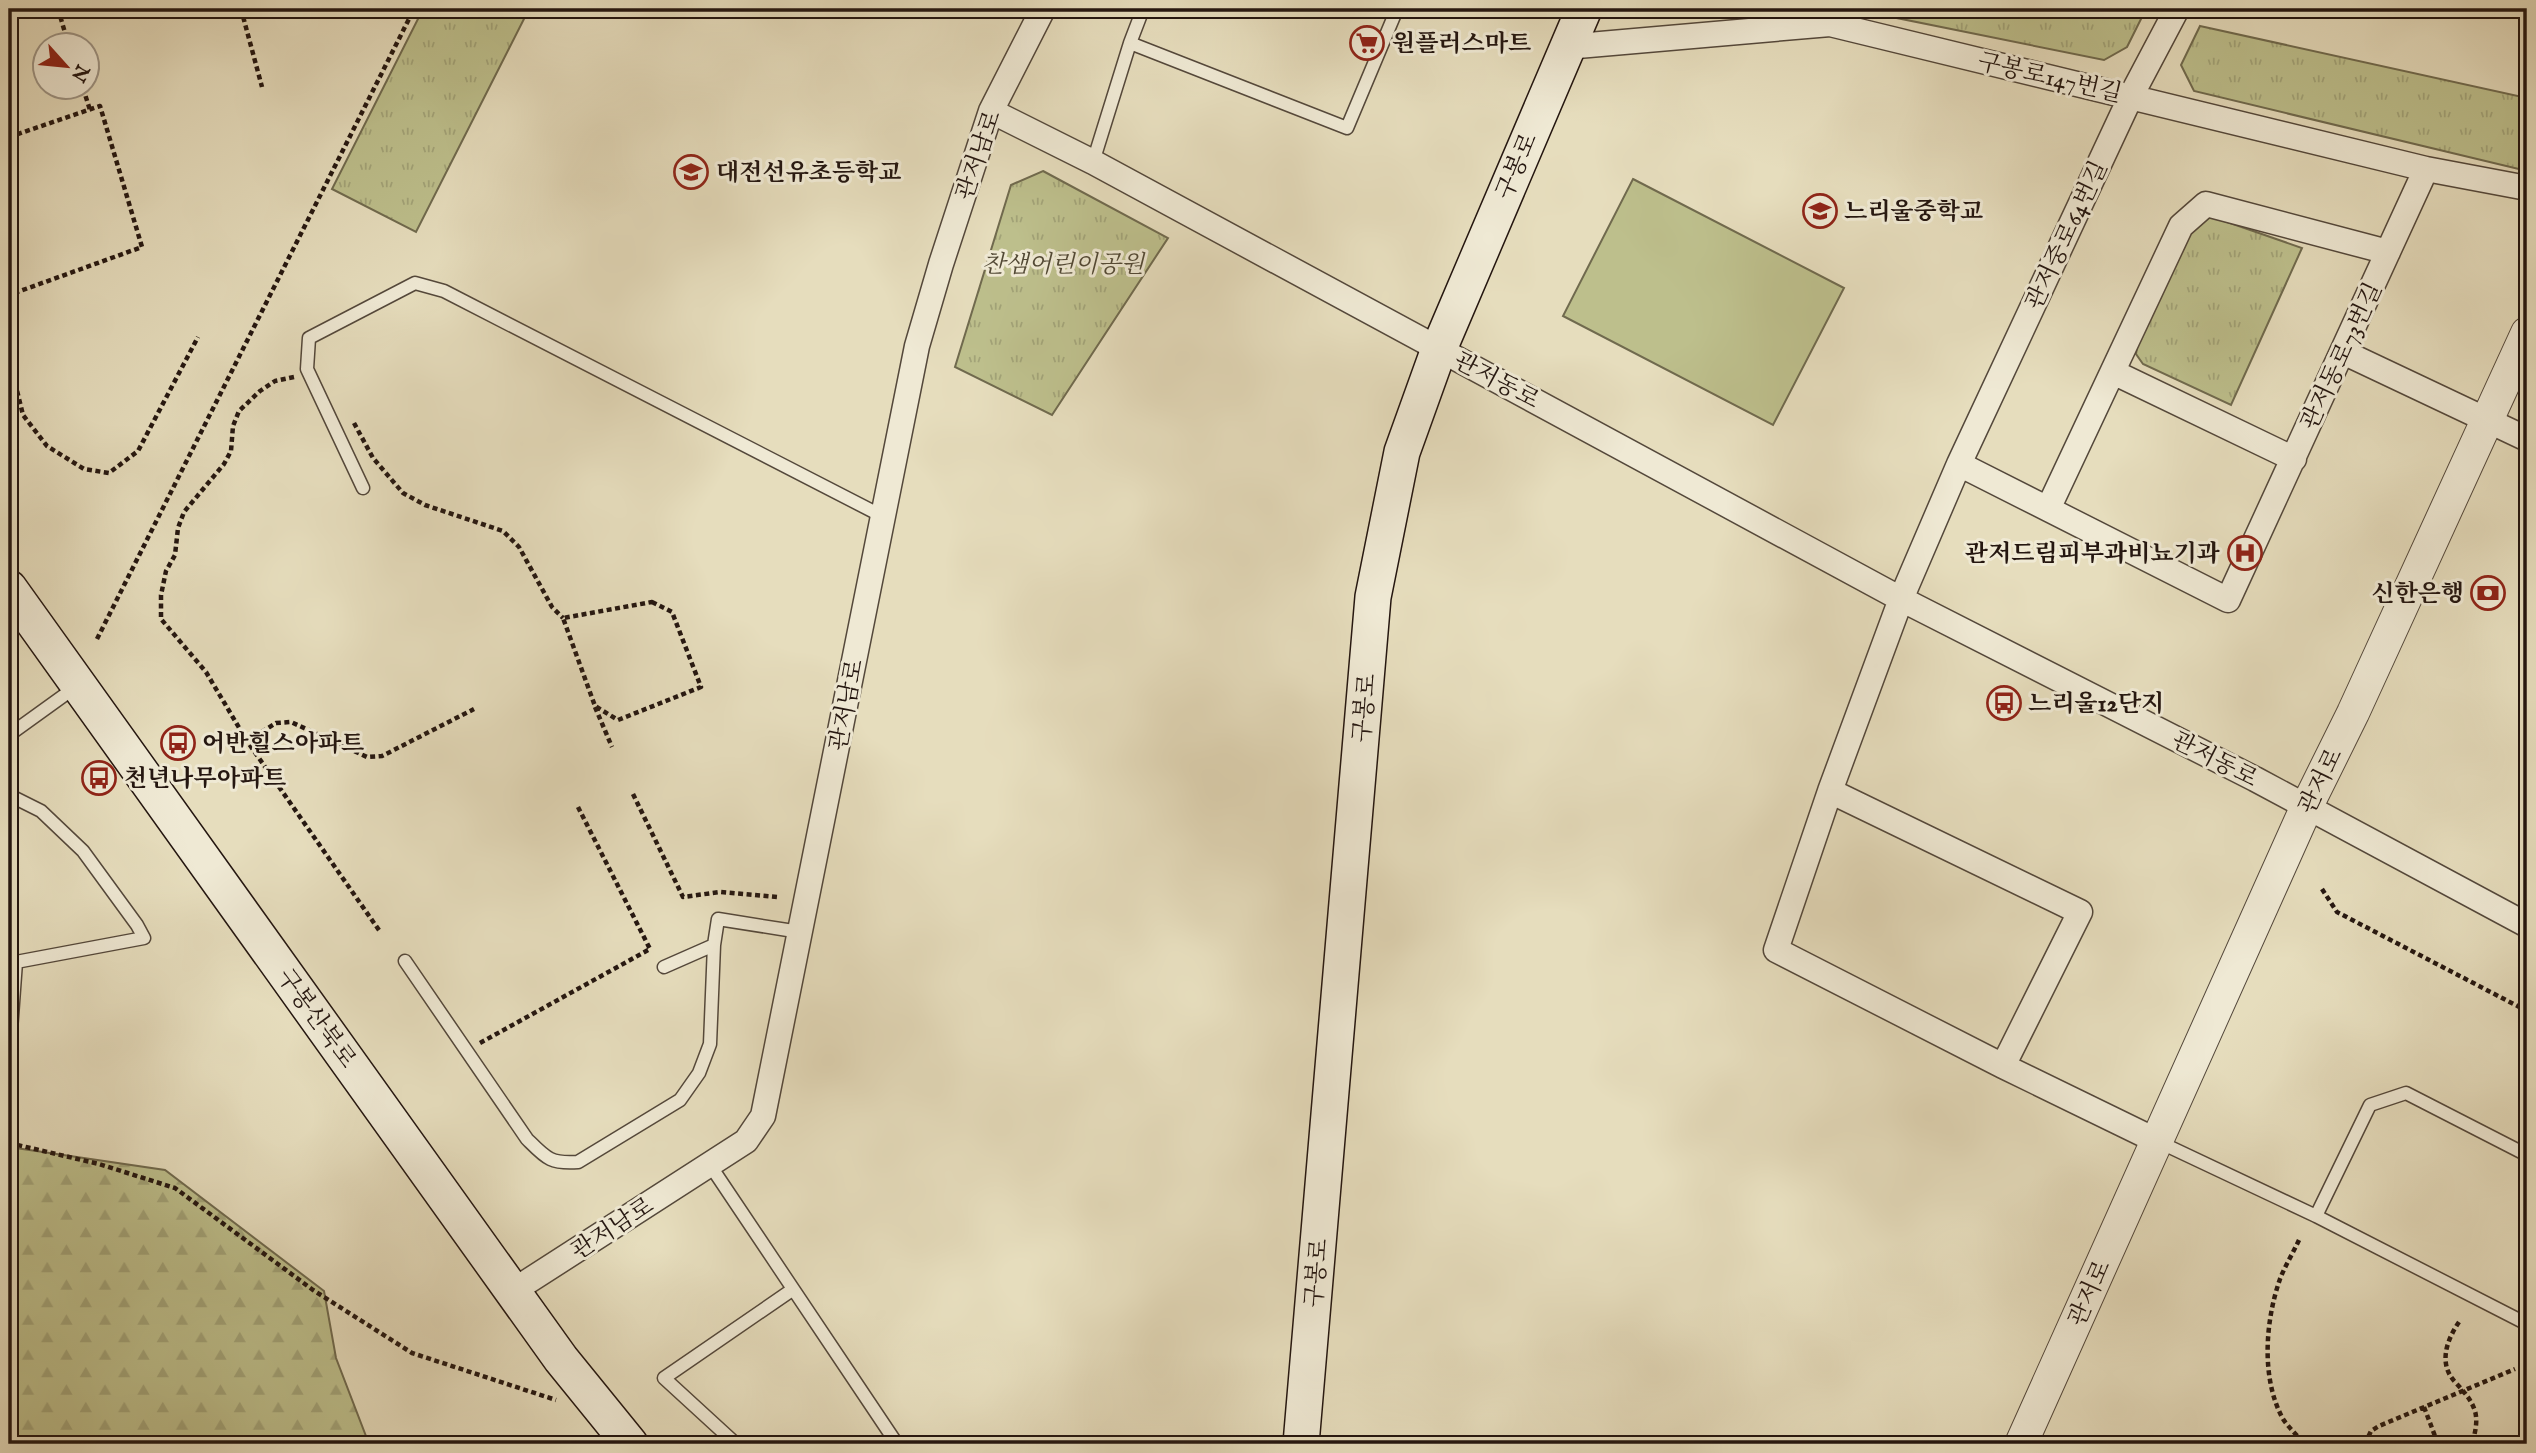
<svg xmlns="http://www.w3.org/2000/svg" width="2536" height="1453" viewBox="0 0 2536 1453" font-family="'IM FELL English','Noto Serif KR',serif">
	<defs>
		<pattern id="forest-firs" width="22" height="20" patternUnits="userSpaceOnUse" patternTransform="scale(1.75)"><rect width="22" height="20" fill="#bdbf8c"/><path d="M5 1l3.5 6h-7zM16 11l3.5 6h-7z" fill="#a2a378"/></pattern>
		<pattern id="park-tufts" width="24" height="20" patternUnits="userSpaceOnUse" patternTransform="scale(1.75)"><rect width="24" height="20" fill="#bdbf8c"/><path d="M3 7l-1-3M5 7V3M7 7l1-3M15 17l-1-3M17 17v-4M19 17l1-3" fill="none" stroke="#a2a378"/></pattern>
	</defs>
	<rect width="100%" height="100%" fill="#e6ddbd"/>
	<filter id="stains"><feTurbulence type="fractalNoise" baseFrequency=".00286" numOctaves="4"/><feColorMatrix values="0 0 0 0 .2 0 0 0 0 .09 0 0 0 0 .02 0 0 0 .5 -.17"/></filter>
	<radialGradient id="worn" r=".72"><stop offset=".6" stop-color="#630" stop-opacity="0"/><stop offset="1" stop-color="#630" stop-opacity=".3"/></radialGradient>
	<!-- forest -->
	<path fill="url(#forest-firs)" stroke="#706a4e" stroke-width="2" d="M9,1147L165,1170L324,1291L336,1358L369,1444H9Z"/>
	<!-- park -->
	<path fill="url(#park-tufts)" stroke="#706a4e" stroke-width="2" d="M423,9H529L416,232L332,189Z
		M1668,9H1774L1673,17Z
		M1879,9H2146L2127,47L2104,60L1882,15Z
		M2200,26L2527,98V171L2194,91L2181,65Z
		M1043,171L1168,238L1052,415L955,367L1011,185Z
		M2207,215L2302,248L2231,405L2143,364L2136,354L2137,347L2185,232Z"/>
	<!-- garden -->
	<path fill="#bdbf8c" stroke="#706a4e" stroke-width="2" d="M1633,179L1844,288L1773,425L1563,316Z"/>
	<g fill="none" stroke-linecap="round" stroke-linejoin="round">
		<!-- service casing -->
		<g stroke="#54483b" stroke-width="15">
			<path id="service" d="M1130,43L1347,128L1397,9
				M1093,162L1130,43L1143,9
				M363,488L307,369L309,338L415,283L444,291L884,517
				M9,735L77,686
				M9,795L41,811L83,851L137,925L144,938L16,962L10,1044
				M405,961L527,1139C546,1158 550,1164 578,1162L680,1100L699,1073L710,1044L714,945L718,919L800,932
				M664,967L714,945
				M2157,1141L2316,1216L2527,1324
				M710,1165L897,1444
				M2316,1216L2370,1105L2406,1093L2527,1155
				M736,1444L664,1378L792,1290"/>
		</g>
		<!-- minor casing -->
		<g stroke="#54483b" stroke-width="27">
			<path id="minor" d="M1566,47L1830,24L2426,169L2527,188
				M991,111L1093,162L1901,599L2255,779L2527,925
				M2343,352L2527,439
				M2113,372L2294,459
				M1959,464L2228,600L2426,169
				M2048,509L2181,226L2206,204L2388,252
				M1830,791L2080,912L2003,1066
				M2157,1141L2003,1066L1776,950L1830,791L1901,599L1959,464L2131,96L2177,9
				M513,1291L746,1141L763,1116L917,346L941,264L991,111L1043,9"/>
		</g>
		<!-- tertiary casing -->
		<g stroke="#54483b" stroke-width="34">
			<path id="tertiary" d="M2021,1444L2307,806L2353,713L2527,333"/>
		</g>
		<!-- secondary casing -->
		<g stroke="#241610" stroke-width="38">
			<path id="secondary" d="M9,588L561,1359L630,1444
				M1301,1444L1373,597L1402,452L1439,349L1584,9"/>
		</g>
		<!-- path -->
		<path stroke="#241610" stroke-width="4.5" stroke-dasharray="5 3.5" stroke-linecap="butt" d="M58,9L69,46
			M241,9L262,87
			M83,88L90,110
			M9,137L100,106L142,247L9,295
			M9,358L23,415L47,446L84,469L109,473L138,451L198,337
			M294,377L275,381L260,391L239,411L233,426L231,451L224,464L184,512L178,528L175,555L166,571L161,595V619L206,672L247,741L381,933
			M354,423L373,458L403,493L425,505L503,531L519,547L552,607L563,618
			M652,602L672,612L701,687L618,720L595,706L563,618Z
			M97,639L414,9
			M595,707L612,747
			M247,741L276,723L291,722L367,757L382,756L474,709
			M633,794L683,897L720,892L777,897
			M2322,889L2337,912L2527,1011
			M480,1043L650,949L578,807
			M9,1143L99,1164L175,1188L313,1290L412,1353L556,1400
			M2299,1240C2293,1253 2285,1266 2280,1279C2265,1322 2261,1379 2283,1419C2289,1428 2298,1436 2304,1444
			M2459,1322C2446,1341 2438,1365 2456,1383C2464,1392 2471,1399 2475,1411C2478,1422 2475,1433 2472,1444
			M2424,1407L2438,1444
			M2365,1444L2371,1431L2379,1426L2515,1369"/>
		<!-- service -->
		<use href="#service" stroke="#efe9d4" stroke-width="12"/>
		<!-- minor -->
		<use href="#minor" stroke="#efe9d4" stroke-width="24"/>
		<!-- tertiary -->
		<use href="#tertiary" stroke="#efe9d4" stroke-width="32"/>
		<!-- secondary -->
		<use href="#secondary" stroke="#efe9d4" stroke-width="35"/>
	</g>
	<!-- icons -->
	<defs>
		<g id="supermarket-ring" transform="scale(1.75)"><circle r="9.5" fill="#efe9d4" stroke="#8f2418" stroke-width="1.5"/><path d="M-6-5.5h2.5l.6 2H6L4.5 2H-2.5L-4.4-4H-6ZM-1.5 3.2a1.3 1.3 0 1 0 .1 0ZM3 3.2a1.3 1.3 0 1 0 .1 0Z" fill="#8f2418"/></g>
		<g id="school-ring" transform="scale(1.75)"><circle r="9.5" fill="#efe9d4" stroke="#8f2418" stroke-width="1.5"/><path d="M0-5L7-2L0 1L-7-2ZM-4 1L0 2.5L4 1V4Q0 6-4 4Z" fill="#8f2418"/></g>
		<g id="hospital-ring" transform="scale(1.75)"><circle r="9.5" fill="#efe9d4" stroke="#8f2418" stroke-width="1.5"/><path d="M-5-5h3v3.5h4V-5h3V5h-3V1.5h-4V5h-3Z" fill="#8f2418"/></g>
		<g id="bank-ring" transform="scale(1.75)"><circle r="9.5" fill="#efe9d4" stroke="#8f2418" stroke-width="1.5"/><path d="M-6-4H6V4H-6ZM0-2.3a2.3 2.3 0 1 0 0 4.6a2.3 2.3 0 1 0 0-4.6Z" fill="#8f2418"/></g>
		<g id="bus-ring" transform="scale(1.75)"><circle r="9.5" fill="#efe9d4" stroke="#8f2418" stroke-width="1.5"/><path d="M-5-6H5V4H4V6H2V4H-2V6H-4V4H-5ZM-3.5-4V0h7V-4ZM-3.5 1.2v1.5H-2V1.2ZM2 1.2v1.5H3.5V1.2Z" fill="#8f2418"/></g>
	</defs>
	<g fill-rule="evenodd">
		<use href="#supermarket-ring" x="1367" y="43"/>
		<use href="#school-ring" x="691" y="172"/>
		<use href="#school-ring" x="1820" y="211"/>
		<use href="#hospital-ring" x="2245" y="553"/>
		<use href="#bank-ring" x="2488" y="593"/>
		<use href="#bus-ring" x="2004" y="703"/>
		<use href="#bus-ring" x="178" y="743"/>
		<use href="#bus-ring" x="99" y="778"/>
	</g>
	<g text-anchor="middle" stroke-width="6" stroke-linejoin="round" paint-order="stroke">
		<!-- poi labels -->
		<g font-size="24" font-weight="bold" fill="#241610" stroke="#efe9d4" text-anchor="start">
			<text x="1392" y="51">원플러스마트</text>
			<text x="716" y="180">대전선유초등학교</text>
			<text x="1844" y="219">느리울중학교</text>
			<text x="2220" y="561" text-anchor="end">관저드림피부과비뇨기과</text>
			<text x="2464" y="601" text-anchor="end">신한은행</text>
			<text x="2028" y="711">느리울12단지</text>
			<text x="202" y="751">어반힐스아파트</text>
			<text x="124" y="786">천년나무아파트</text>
		</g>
		<!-- street labels -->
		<g font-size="24" fill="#241610" stroke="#efe9d4">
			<text transform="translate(2050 77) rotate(13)" y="8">구봉로147번길</text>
			<text transform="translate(978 155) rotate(-71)" y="8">관저남로</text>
			<text transform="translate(1516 166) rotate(-67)" y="8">구봉로</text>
			<text transform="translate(2066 235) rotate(-65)" y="8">관저중로64번길</text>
			<text transform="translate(2341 356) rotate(-65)" y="8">관저동로73번길</text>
			<text transform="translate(1497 380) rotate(28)" y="8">관저동로</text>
			<text transform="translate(846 705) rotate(-79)" y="8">관저남로</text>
			<text transform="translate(1364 708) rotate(-85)" y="8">구봉로</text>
			<text transform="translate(2215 759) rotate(27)" y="8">관저동로</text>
			<text transform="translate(2320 781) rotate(-64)" y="8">관저로</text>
			<text transform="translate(317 1018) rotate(54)" y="8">구봉산북로</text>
			<text transform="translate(612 1228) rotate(-33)" y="8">관저남로</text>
			<text transform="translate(1316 1273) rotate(-85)" y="8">구봉로</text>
			<text transform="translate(2089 1293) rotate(-66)" y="8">관저로</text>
		</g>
		<!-- park labels -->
		<g font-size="24" font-style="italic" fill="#524935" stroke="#efe9d4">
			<text x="1063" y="272">찬샘어린이공원</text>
		</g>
	</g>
	<!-- margin -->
	<rect width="2536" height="1453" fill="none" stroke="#e6ddbd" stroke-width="35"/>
	<rect x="10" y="10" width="2515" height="1432" fill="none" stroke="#241610" stroke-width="3.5"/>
	<rect x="18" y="18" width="2501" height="1418" fill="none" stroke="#241610" stroke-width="2"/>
	<!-- north arrow -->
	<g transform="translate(66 66) rotate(117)"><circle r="33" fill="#efe9d4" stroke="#9e9586" stroke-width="2"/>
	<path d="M0-5L12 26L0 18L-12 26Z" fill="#8f2418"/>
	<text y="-10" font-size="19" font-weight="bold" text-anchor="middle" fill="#241610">N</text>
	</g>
	<rect width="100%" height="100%" filter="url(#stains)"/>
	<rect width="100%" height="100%" fill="url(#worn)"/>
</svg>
